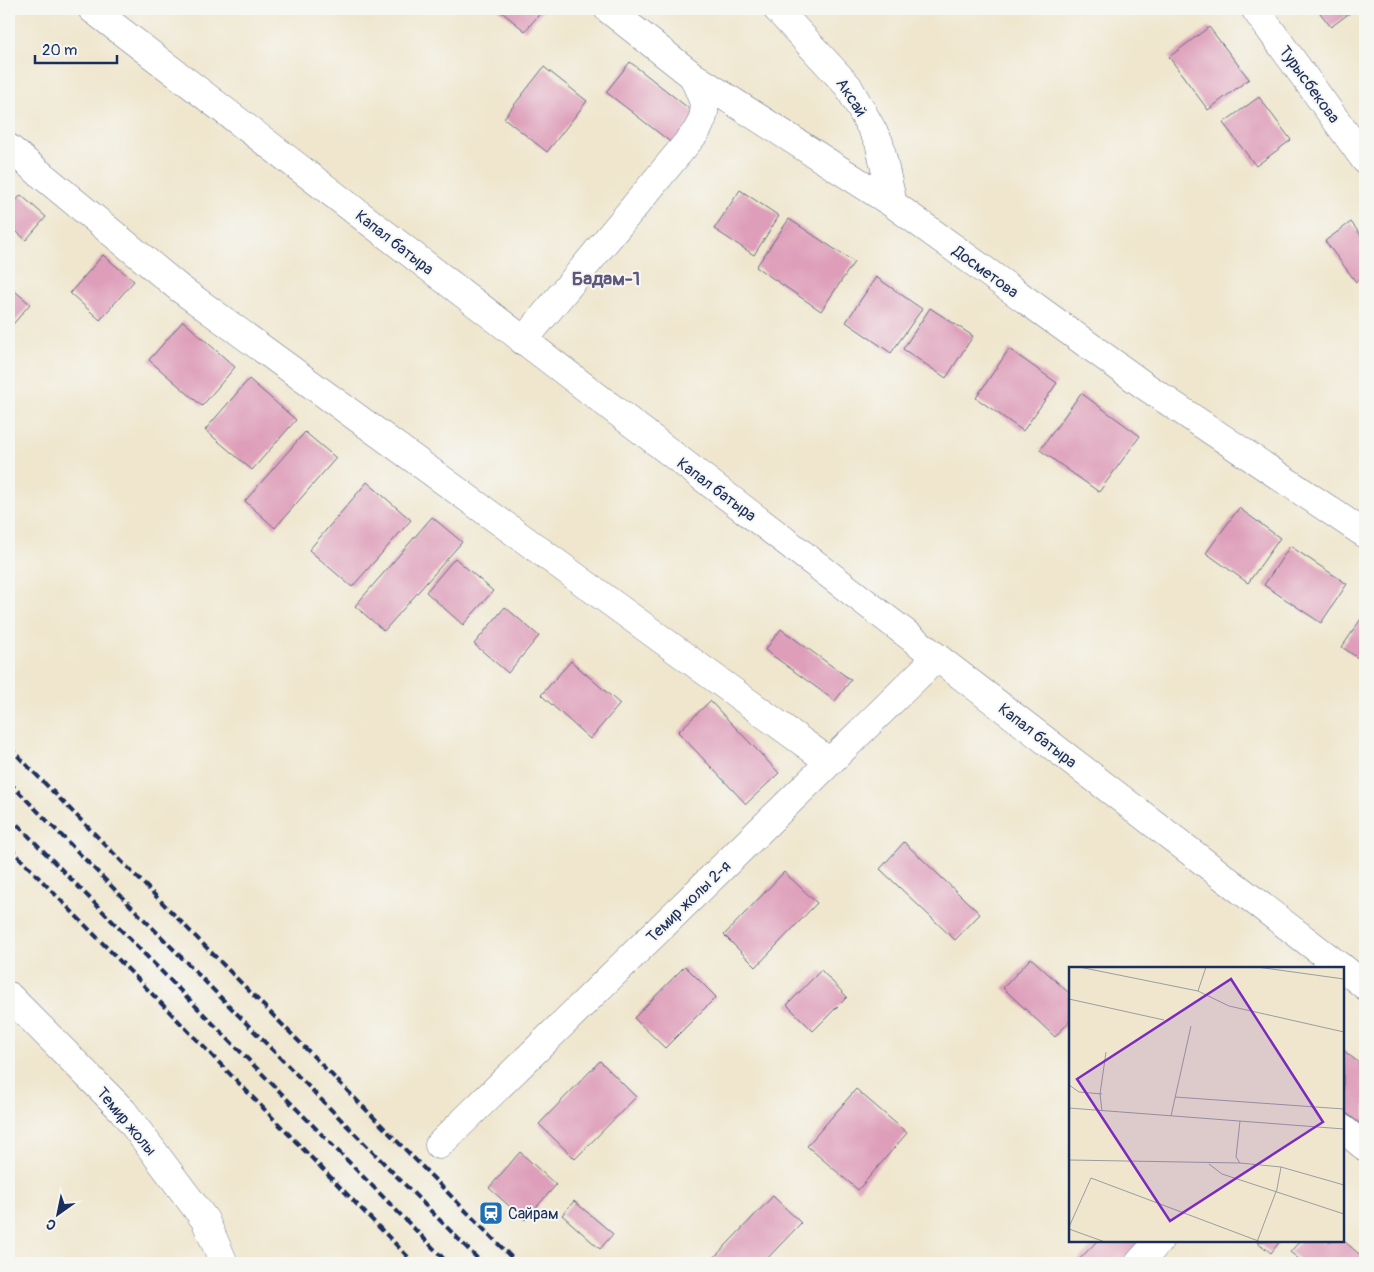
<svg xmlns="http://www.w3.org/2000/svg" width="1374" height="1272" viewBox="0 0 1374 1272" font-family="Pangolin,sans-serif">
	<rect width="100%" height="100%" fill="#f6f6f2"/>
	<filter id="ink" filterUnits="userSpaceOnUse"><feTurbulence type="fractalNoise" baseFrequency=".02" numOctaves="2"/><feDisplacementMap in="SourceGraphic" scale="10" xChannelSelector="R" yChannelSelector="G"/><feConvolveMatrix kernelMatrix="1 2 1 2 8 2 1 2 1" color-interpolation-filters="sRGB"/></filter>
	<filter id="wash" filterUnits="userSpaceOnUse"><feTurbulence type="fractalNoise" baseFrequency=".0096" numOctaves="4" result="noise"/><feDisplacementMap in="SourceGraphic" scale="20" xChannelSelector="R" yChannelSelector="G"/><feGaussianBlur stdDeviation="1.12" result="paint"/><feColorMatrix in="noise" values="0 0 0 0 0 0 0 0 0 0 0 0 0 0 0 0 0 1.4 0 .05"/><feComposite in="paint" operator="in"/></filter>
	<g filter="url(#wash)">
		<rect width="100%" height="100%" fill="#efe6cd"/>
		<g id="blocks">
			<!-- building -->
			<path fill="#de9eb9" d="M498,9H544L525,31Z
				M1317,9H1355L1331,27Z
				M1209,27L1249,79L1208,110L1169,57Z
				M630,62L697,115L673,144L606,92Z
				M544,67L587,101L547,152L504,118Z
				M1259,97L1291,140L1256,166L1223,123Z
				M740,190L779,216L754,255L714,229Z
				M21,195L46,217L26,240L9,225V209Z
				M789,219L854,262L821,311L756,267Z
				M1351,222L1365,241V275L1356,282L1325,241Z
				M103,255L134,281L100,320L70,293Z
				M876,277L922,309L891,353L846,322Z
				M9,286L30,304L9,329Z
				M930,308L973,336L946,378L903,349Z
				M183,321L235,367L202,406L149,360Z
				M1009,349L1057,383L1023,431L976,398Z
				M249,379L296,420L252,470L205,430Z
				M1081,393L1140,436L1099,492L1040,450Z
				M305,432L336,458L275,528L245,501Z
				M367,482L411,520L352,587L309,550Z
				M1239,508L1280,538L1248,583L1206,553Z
				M432,517L462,542L384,631L355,606Z
				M1290,546L1347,584L1321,623L1264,585Z
				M455,558L493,591L463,625L426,592Z
				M505,607L539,636L508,673L474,644Z
				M1365,613V663L1342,647Z
				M781,629L851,680L835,701L765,650Z
				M571,661L620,704L590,739L541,695Z
				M710,701L779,773L746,804L678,732Z
				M904,842L980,914L955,940L880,869Z
				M784,872L817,903L756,967L724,935Z
				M1031,958L1070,994V1021L1055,1037L1003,988Z
				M685,966L716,997L665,1048L634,1018Z
				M821,970L847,997L813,1031L787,1005Z
				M1343,1050L1365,1068V1128L1343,1110Z
				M600,1061L636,1097L575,1159L539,1124Z
				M856,1089L907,1133L858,1190L807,1146Z
				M520,1152L556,1185L525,1220L489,1188Z
				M773,1196L801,1223L763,1263H709Z
				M574,1201L613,1234L600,1249L562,1215Z
				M1097,1241H1147L1126,1263H1076Z
				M1256,1241H1280L1271,1253Z
				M1300,1241H1344L1365,1259V1263H1304L1290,1252Z"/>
		</g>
	</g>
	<g filter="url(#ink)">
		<use href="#blocks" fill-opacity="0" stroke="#656f85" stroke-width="1"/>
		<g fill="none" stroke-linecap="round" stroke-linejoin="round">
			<!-- street casing -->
			<g stroke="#656f85" stroke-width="29">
				<path id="street" d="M608,9L693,76L893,204L1145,386L1365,534
					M777,9L848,86L879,142L893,204
					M1255,9L1365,160
					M9,148L179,288L830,762
					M523,341L696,132C711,107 703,102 693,76
					M9,996L123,1111L205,1220L224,1263
					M1343,1129L1365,1147
					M439,1145L937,657
					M1139,1263L1159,1241"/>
			</g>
			<!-- secondary casing -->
			<g stroke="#656f85" stroke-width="29">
				<path id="secondary" d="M92,9L1342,968
					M1343,968L1365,986"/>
			</g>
			<!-- street -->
			<use href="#street" stroke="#fff" stroke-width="28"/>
			<!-- secondary -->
			<use href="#secondary" stroke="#fff" stroke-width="28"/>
			<!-- rail -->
			<path stroke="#1b2f5e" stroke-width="4" stroke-dasharray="8 4" stroke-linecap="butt" d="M9,747L517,1263
				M9,782L482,1263
				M9,816L448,1263
				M9,847L414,1263"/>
		</g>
	</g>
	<!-- icons -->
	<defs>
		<g id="station-square" transform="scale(1.25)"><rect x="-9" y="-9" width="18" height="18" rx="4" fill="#1f6fb2" stroke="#f6f6f2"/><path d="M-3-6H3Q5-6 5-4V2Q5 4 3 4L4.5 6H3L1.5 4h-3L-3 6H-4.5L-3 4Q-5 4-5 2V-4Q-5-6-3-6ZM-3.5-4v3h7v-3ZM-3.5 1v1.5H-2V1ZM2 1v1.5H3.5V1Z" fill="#fff"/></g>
	</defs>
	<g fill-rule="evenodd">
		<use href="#station-square" x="491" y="1213"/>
	</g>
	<g text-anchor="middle" stroke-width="4" stroke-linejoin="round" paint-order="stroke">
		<!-- street labels -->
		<g font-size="16" fill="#1b2f5e" stroke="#f6f6f2">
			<text transform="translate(1310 84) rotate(54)" y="6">Турысбекова</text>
			<text transform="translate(852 97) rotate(57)" y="6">Аксай</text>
			<text transform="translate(395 242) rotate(38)" y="6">Капал батыра</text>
			<text transform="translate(986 271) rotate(36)" y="6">Досметова</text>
			<text transform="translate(717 489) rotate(37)" y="6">Капал батыра</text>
			<text transform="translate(1038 735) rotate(38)" y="6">Капал батыра</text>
			<text transform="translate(688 901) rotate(-44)" y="6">Темир жолы 2-я</text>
			<text transform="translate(127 1121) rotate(50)" y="6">Темир жолы</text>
		</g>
		<!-- poi labels -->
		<g font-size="16" fill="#1b2f5e" stroke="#f6f6f2" text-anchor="start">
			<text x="508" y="1219">Сайрам</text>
		</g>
		<!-- quarter labels -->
		<g font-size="19" font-weight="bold" fill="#5f567e" stroke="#f6f6f2">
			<text x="606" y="285">Бадам-1</text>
		</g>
	</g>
	<!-- overview -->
	<g transform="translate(1069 967)">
		<rect width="275" height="275" fill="#efe6cd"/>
		<path fill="none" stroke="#9a9da1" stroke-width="1" d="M10,0L129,24L160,39L275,65M188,0L275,12M129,24L137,0M0,32L95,53M0,118L10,125L33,127M106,130L275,142M0,141L275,162M33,144L31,127L37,85M102,149L122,59M171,154L167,190L171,196M0,193L171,196L212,200L275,218M140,197L153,207L275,247M0,260L22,211L192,275M0,262L36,275M188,275L208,222L212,200"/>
		<path fill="#7b2cbf" fill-opacity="0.15" stroke="#7b2cbf" stroke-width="2.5" d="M162,12L254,155L101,254L8,112Z"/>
		<rect width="275" height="275" fill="none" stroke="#1b2f5e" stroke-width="2.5"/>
	</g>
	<!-- margin -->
	<rect width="1374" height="1272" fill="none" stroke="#f6f6f2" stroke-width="30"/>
	<!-- north arrow -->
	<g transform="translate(58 1214) rotate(213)" stroke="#f6f6f2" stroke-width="4" paint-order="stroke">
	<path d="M0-4L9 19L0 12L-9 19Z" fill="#1b2f5e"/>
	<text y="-8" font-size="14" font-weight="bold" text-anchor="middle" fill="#1b2f5e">С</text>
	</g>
	<!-- scale -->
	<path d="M35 55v8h82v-8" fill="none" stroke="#1b2f5e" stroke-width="2.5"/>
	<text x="42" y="55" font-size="15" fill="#1b2f5e" stroke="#f6f6f2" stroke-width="4" paint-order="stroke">20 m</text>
</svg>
